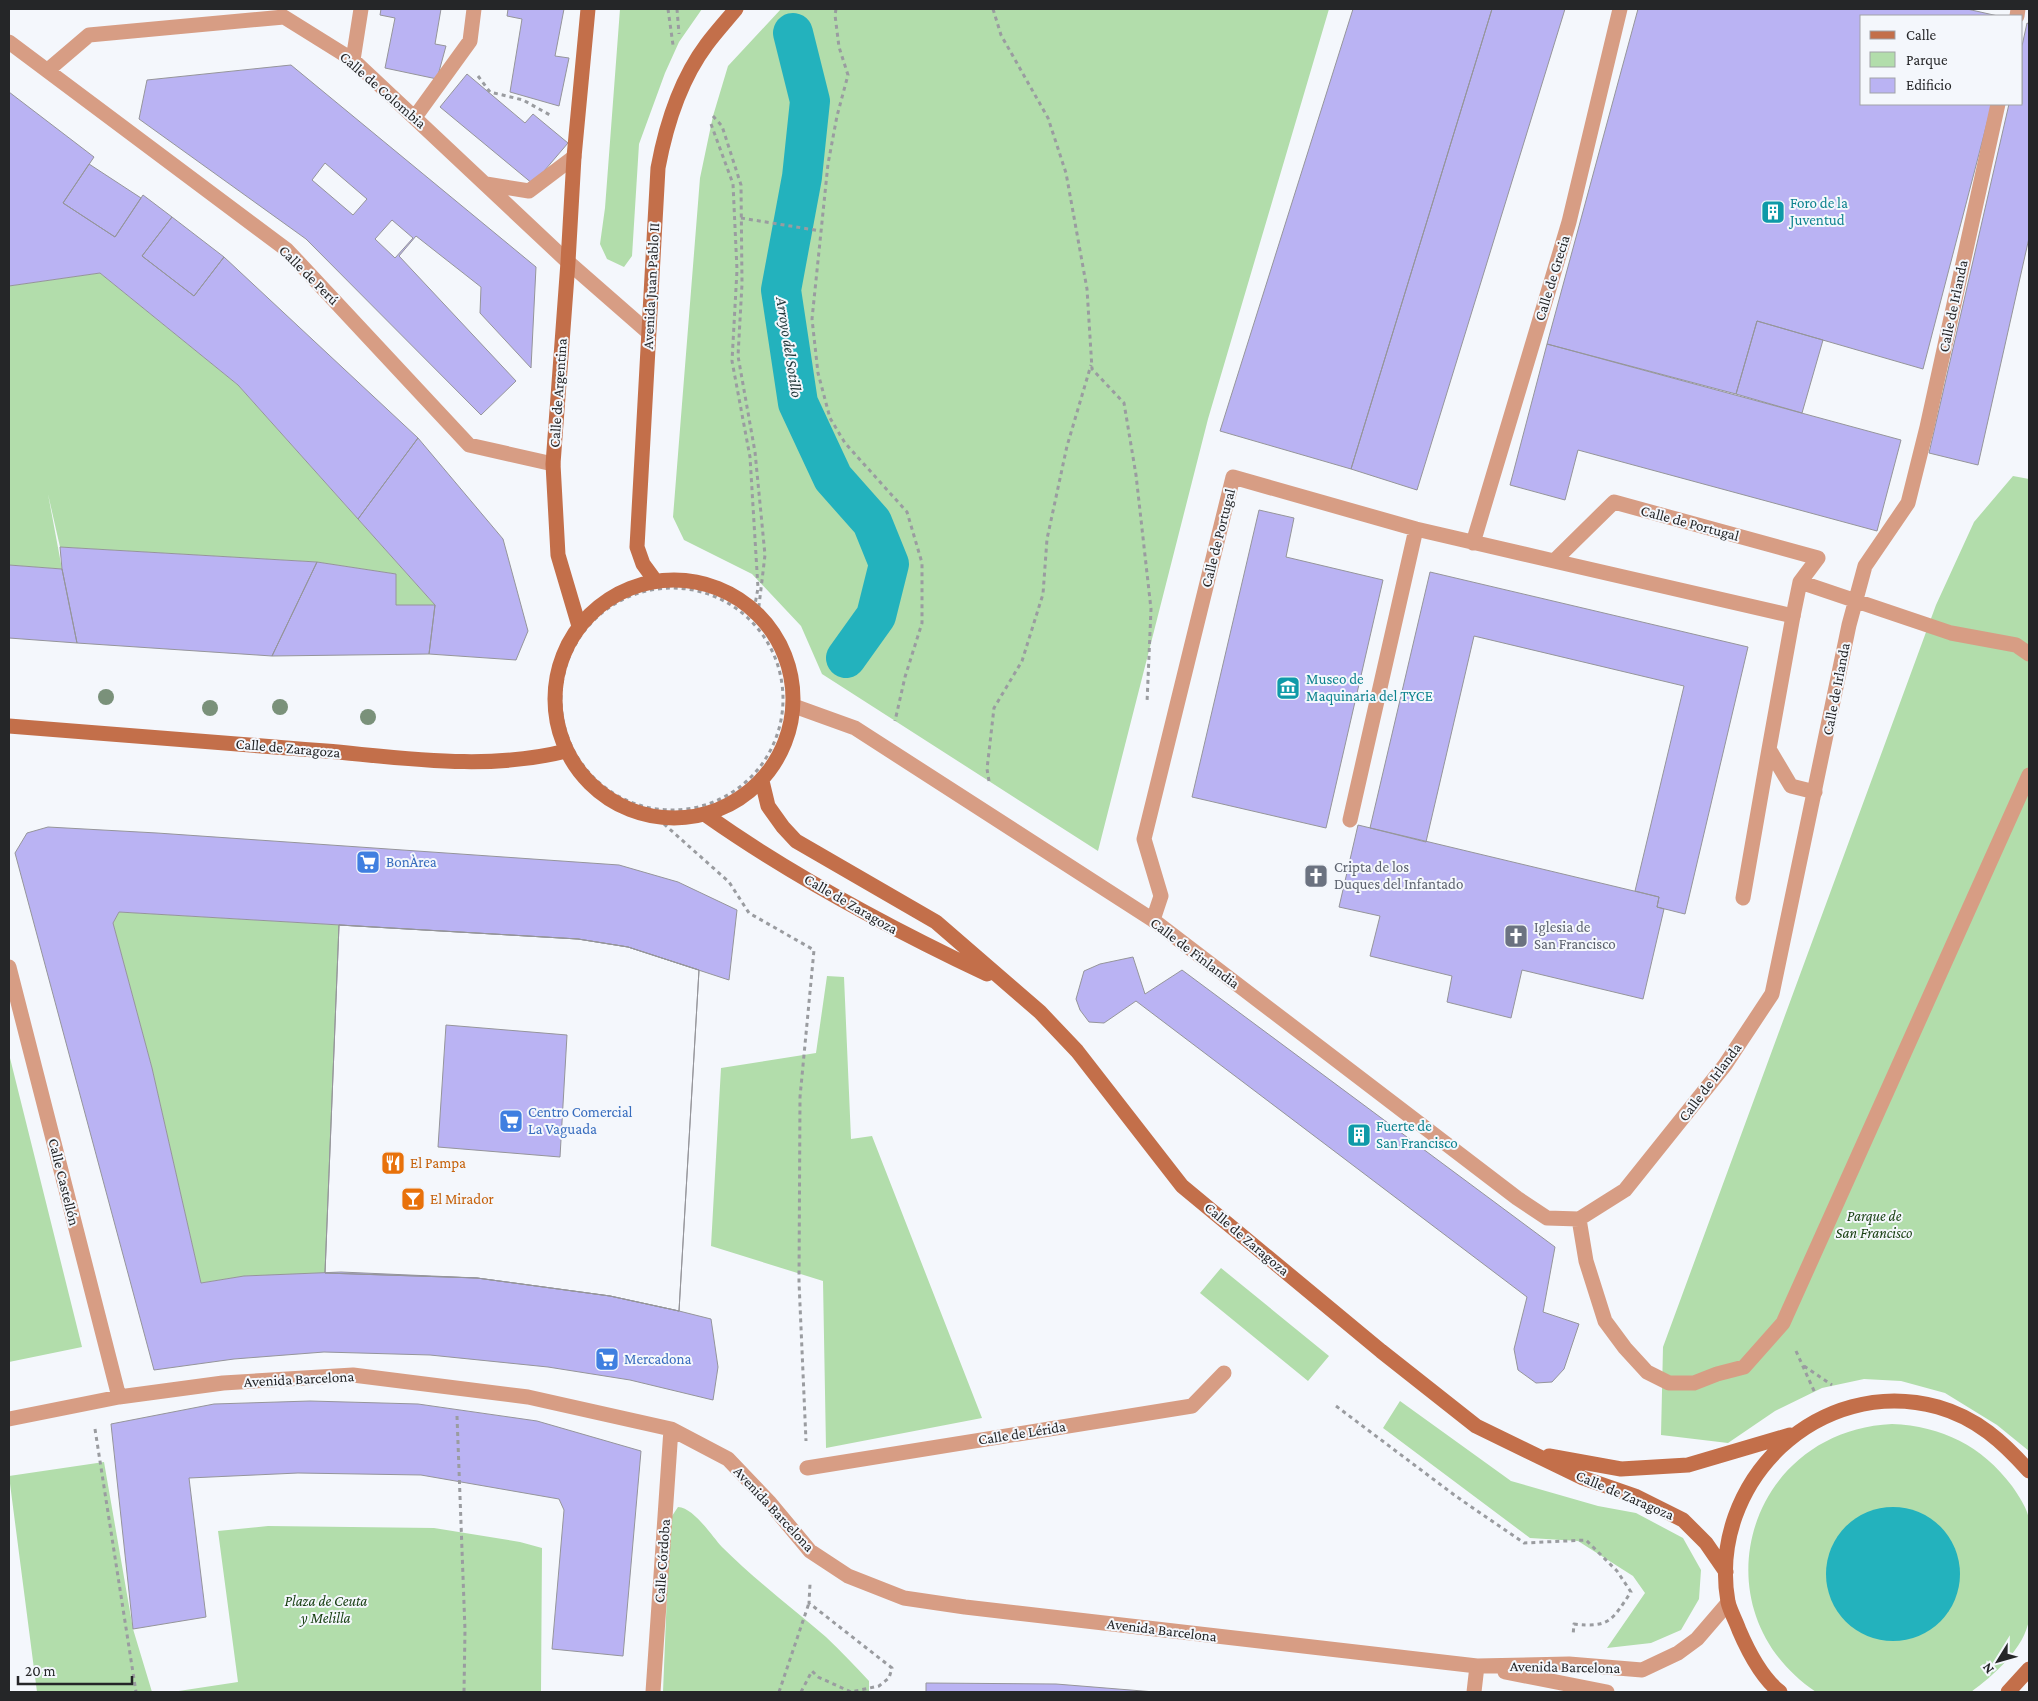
<svg xmlns="http://www.w3.org/2000/svg" width="2038" height="1701" viewBox="0 0 2038 1701" font-family="'Crimson Pro',serif">
	<rect width="100%" height="100%" fill="#f4f7fc"/>
	<!-- green -->
	<path fill="#b2ddab" d="M620,9H702L679,42L665,73L639,144L632,256L624,267L607,259L600,244L605,208Z
		M781,9H1329L1208,419L1098,851L822,674L801,626L752,574L684,540L673,517L700,178L713,116L728,66Z
		M100,273L238,385L435,605H396V574L317,562L60,547L48,494L62,569L9,565V286Z
		M2013,476L2029,479V1451L1997,1425L1945,1393L1901,1381L1864,1379L1822,1388L1775,1411L1728,1443L1661,1435L1663,1347L1936,605L1974,522Z
		M119,912L339,925L325,1273L244,1276L201,1283L152,1068L113,923Z
		M827,976L844,977L851,1139L872,1136L982,1418L826,1448L823,1281L711,1246L721,1068L816,1053Z
		M9,1054L82,1347L9,1362Z
		M1221,1268L1329,1356L1308,1381L1200,1293Z
		M1400,1401L1511,1481L1598,1506L1636,1513L1683,1538L1701,1570L1699,1599L1681,1630L1651,1643L1607,1648L1645,1593L1633,1576L1578,1541L1530,1538L1383,1428Z
		M1892,1424C1942,1426 1982,1446 2012,1486C2018,1495 2028,1509 2029,1520C2032,1536 2029,1554 2029,1570C2029,1585 2032,1603 2029,1619C2025,1648 1993,1676 1971,1692H1816C1695,1611 1746,1431 1892,1424Z
		M104,1462L133,1629L152,1692H37L9,1476Z
		M678,1507C694,1508 711,1535 722,1547C754,1579 791,1607 826,1637C841,1651 855,1666 869,1681V1692H663L670,1519Z
		M268,1526L434,1528L520,1542L542,1548L541,1692H172L238,1682L218,1531Z"/>
	<!-- water -->
	<path fill="#23b2bd" d="M1826 1574a67 67 0 1 1 134 0a67 67 0 1 1-134 0Z"/>
	<g fill="none" stroke-linecap="round" stroke-linejoin="round">
		<!-- canal -->
		<path stroke="#23b2bd" stroke-width="40" d="M793,33L810,101L802,177L781,290L798,403L833,478L872,522L889,564L876,616L846,658"/>
	</g>
	<!-- building -->
	<path fill="#bab3f3" stroke="#95959a" fill-rule="evenodd" d="M381,9H441L435,44L446,46L437,79L385,68L395,18L380,15Z
		M508,9H564L555,56L569,58L559,106L510,92L522,19L507,16Z
		M1353,9H1492L1351,469L1220,431Z
		M1492,9H1565L1417,490L1351,469Z
		M1638,9H1967L1998,16H1862V104H1992L1923,369L1757,321L1736,394L1547,344Z
		M2027,23L2029,24V238L1978,465L1929,453L2009,104H2022V46Z
		M291,65L536,267L531,368L480,313L481,287L416,236L399,256L516,381L481,415L306,239L139,119L147,80ZM325,163L367,199L353,215L312,180ZM392,220L413,238L395,258L375,239Z
		M467,74L525,123L533,114L568,143L533,184L440,107Z
		M9,92L94,157L63,203L115,237L143,195L172,217L142,256L194,296L224,257L418,438L358,519L238,385L100,273L9,286Z
		M89,164L141,198L115,237L63,203Z
		M172,217L224,257L194,296L142,256Z
		M1757,321L1823,340L1802,413L1736,394Z
		M1547,344L1901,440L1877,531L1578,450L1565,500L1510,485Z
		M418,438L503,539L528,631L516,660L429,654L435,605L358,519Z
		M1259,510L1294,518L1286,557L1383,580L1326,828L1192,797Z
		M60,547L317,562L272,656L77,643L62,569Z
		M317,562L396,574V605H435L429,654L272,656Z
		M9,565L62,569L77,643L9,638Z
		M1430,572L1748,647L1685,914L1657,907L1659,897L1635,891L1684,686L1474,636L1426,842L1370,828Z
		M1358,825L1659,897L1657,907L1664,909L1643,999L1522,970L1511,1018L1447,1002L1452,976L1370,956L1380,916L1339,907Z
		M48,827L157,833L619,865L678,882L737,910L729,980L628,947L578,939L119,912L113,923L152,1068L201,1283L244,1276L341,1272L477,1278L610,1296L679,1311L711,1319L718,1367L713,1400L630,1380L548,1367L430,1355L324,1352L234,1359L154,1370L15,853L27,833Z
		M339,925L578,939L628,947L699,970L679,1311L610,1296L477,1278L325,1273ZM446,1025L567,1035L560,1157L438,1147Z
		M339,925L578,939L628,947L699,970L679,1311L610,1296L477,1278L325,1273Z
		M1133,957L1145,994L1182,970L1555,1247L1543,1312L1579,1324L1564,1369L1552,1382L1536,1383L1518,1370L1514,1349L1527,1297L1136,1001L1104,1023L1089,1022L1080,1010L1076,999L1084,971L1100,964Z
		M310,1401L418,1404L537,1421L641,1451L623,1656L552,1649L564,1510L559,1499L421,1475L298,1473L189,1478L206,1617L133,1629L111,1424L214,1404Z
		M926,1683L1056,1684L1155,1692H926Z"/>
	<g fill="none" stroke-linecap="round" stroke-linejoin="round">
		<!-- path -->
		<path stroke="#9a9ca0" stroke-width="3" stroke-dasharray="4 4" stroke-linecap="butt" d="M668,9L673,45
			M677,9L679,34
			M836,9L835,15L839,47L848,75L837,116L828,164L812,319L818,373L830,418L845,443L907,512L922,563V623L905,677L895,721
			M993,9L1001,35L1048,118L1066,173L1087,289L1092,369L1124,403L1136,475L1151,609L1147,703
			M478,76L490,92L523,100L550,115
			M713,116L722,126L741,185L742,284L738,356L755,452L765,555L758,614
			M711,124L733,184L737,270L732,361L750,457L758,588L754,610L747,617
			M741,218L821,231
			M561 699a111 111 0 1 1 222 0a111 111 0 1 1-222 0Z
			M989,781L987,769L994,708L1022,661L1043,594L1047,539L1067,446L1091,365
			M646,808L729,882L749,913L814,950L800,1097L799,1282L806,1441
			M1796,1351L1815,1393
			M1804,1366L1832,1385
			M1336,1406L1457,1497L1524,1543L1586,1540L1617,1571L1631,1592C1612,1620 1610,1628 1574,1624L1573,1636
			M457,1416L465,1630L464,1692
			M95,1429L136,1692
			M779,1692L809,1603
			M801,1692L812,1671L818,1677L851,1692L879,1686L889,1678L892,1668L809,1603L810,1584"/>
		<!-- lane -->
		<path stroke="#d79d84" stroke-width="15" d="M1793,616L1769,749L1791,786L1815,792
			M1743,898L1769,749"/>
		<!-- street -->
		<path stroke="#d79d84" stroke-width="15" d="M2017,16L2018,9
			M9,42L287,250L469,445L553,464
			M353,60L361,9
			M48,70L89,35L284,17L353,60L568,262L648,332
			M415,117L470,41L474,9
			M486,184L529,191L574,157
			M1614,502L1818,558L1800,582L1793,616L1554,561Z
			M1473,543L1569,222L1620,9
			M1800,582L1951,633L2016,645L2029,654
			M794,706L855,728L1153,920L1517,1198L1547,1218L1579,1219
			M1350,820L1416,529
			M1153,920L1161,896L1144,839L1233,477L1416,529L1554,561
			M9,967L119,1397
			M1579,1219L1625,1190L1725,1065L1772,994L1849,625L1865,566L1908,503L1927,427L1998,104
			M1579,1219L1586,1261L1605,1321L1625,1348L1647,1372L1669,1383H1694L1717,1374L1744,1367L1783,1323L2029,775
			M9,1419L119,1397L223,1383L353,1375L528,1397L671,1429L728,1459L770,1503L810,1551L848,1576L904,1598L965,1607L1477,1666L1569,1664L1642,1670L1678,1653L1697,1639L1728,1603
			M807,1468L1192,1406L1224,1373
			M1505,1672L1607,1692
			M653,1692L671,1429
			M1474,1692L1477,1666"/>
		<!-- secondary -->
		<path stroke="#c36f4a" stroke-width="15" d="M654,579L643,564L637,547L658,168C666,125 680,80 707,44C716,32 726,21 736,9
			M555 699a119 119 0 1 1 238 0a119 119 0 1 1-238 0Z
			M579,626L558,555L553,464L568,262L574,157L588,9
			M9,726C114,734 220,743 326,751C405,758 488,771 566,751
			M762,781L768,806L783,827L796,841L936,922L1040,1012L1077,1051L1182,1186L1381,1351L1476,1426L1583,1478L1635,1496L1683,1520L1706,1543L1726,1572
			M706,815C794,877 890,928 987,974
			M1549,1456L1621,1469L1688,1465L1790,1435
			M1780,1692C1762,1678 1748,1651 1739,1630C1736,1621 1730,1611 1728,1602C1707,1482 1819,1374 1938,1407C1977,1418 2003,1442 2029,1471
			M2008,1692L2029,1669"/>
	</g>
	<!-- trees -->
	<g fill="#7a917a">
		<circle cx="106" cy="697" r="8"/>
		<circle cx="280" cy="707" r="8"/>
		<circle cx="210" cy="708" r="8"/>
		<circle cx="368" cy="717" r="8"/>
	</g>
	<!-- icons -->
	<defs>
		<g id="building-square" transform="scale(1.25)"><rect x="-9" y="-9" width="18" height="18" rx="4" fill="#0f9aa8" stroke="#f4f7fc"/><path d="M-4-6H4V6H1V3H-1V6H-4ZM-2.5-4.3h1.7v1.8h-1.7ZM.8-4.3h1.7v1.8H.8ZM-2.5-1h1.7V.8h-1.7ZM.8-1h1.7V.8H.8Z" fill="#fff"/></g>
		<g id="museum-square" transform="scale(1.25)"><rect x="-9" y="-9" width="18" height="18" rx="4" fill="#0f9aa8" stroke="#f4f7fc"/><path d="M0-6L6-3V-2H-6V-3ZM-5-1h2V3h-2ZM-1-1h2V3h-2ZM3-1h2V3H3ZM-6 4H6V6H-6Z" fill="#fff"/></g>
		<g id="supermarket-square" transform="scale(1.25)"><rect x="-9" y="-9" width="18" height="18" rx="4" fill="#3f7fe0" stroke="#f4f7fc"/><path d="M-6-5.5h2.5l.6 2H6L4.5 2H-2.5L-4.4-4H-6ZM-1.5 3.2a1.3 1.3 0 1 0 .1 0ZM3 3.2a1.3 1.3 0 1 0 .1 0Z" fill="#fff"/></g>
		<g id="church-square" transform="scale(1.25)"><rect x="-9" y="-9" width="18" height="18" rx="4" fill="#6b7280" stroke="#f4f7fc"/><path d="M-1.2-6h2.4v3.5h3.3v2.4h-3.3V6h-2.4V-.1h-3.3v-2.4h3.3Z" fill="#fff"/></g>
		<g id="restaurant-square" transform="scale(1.25)"><rect x="-9" y="-9" width="18" height="18" rx="4" fill="#e8710a" stroke="#f4f7fc"/><path d="M-5-6h1v4h1v-4h1v4h1v-4h1v5L-1.5 .5V6h-2V.5L-5-1ZM5-6V6H3V1.5H1.5Q1.5-4 5-6Z" fill="#fff"/></g>
		<g id="bar-square" transform="scale(1.25)"><rect x="-9" y="-9" width="18" height="18" rx="4" fill="#e8710a" stroke="#f4f7fc"/><path d="M-6-5H6L.8 .8V4.5H3.5V6h-7V4.5H-.8V.8Z" fill="#fff"/></g>
	</defs>
	<g fill-rule="evenodd">
		<use href="#building-square" x="1773" y="212"/>
		<use href="#museum-square" x="1288" y="688"/>
		<use href="#supermarket-square" x="368" y="862"/>
		<use href="#church-square" x="1316" y="876"/>
		<use href="#church-square" x="1516" y="936"/>
		<use href="#supermarket-square" x="511" y="1121"/>
		<use href="#building-square" x="1359" y="1135"/>
		<use href="#restaurant-square" x="393" y="1163"/>
		<use href="#bar-square" x="413" y="1199"/>
		<use href="#supermarket-square" x="607" y="1359"/>
	</g>
	<g text-anchor="middle" stroke-width="4" stroke-linejoin="round" paint-order="stroke">
		<!-- street labels -->
		<g font-size="15" fill="#252628" stroke="#f4f7fc">
			<text transform="translate(383 90) rotate(41)" y="5">Calle de Colombia</text>
			<text transform="translate(309 275) rotate(45)" y="5">Calle de Perú</text>
			<text transform="translate(1552 278) rotate(-73)" y="5">Calle de Grecia</text>
			<text transform="translate(651 286) rotate(-87)" y="5">Avenida Juan Pablo II</text>
			<text transform="translate(1953 306) rotate(-78)" y="5">Calle de Irlanda</text>
			<text transform="translate(558 393) rotate(-86)" y="5">Calle de Argentina</text>
			<text transform="translate(1690 523) rotate(15)" y="5">Calle de Portugal</text>
			<text transform="translate(1218 538) rotate(-76)" y="5">Calle de Portugal</text>
			<text transform="translate(1836 689) rotate(-79)" y="5">Calle de Irlanda</text>
			<text transform="translate(288 748) rotate(5)" y="5">Calle de Zaragoza</text>
			<text transform="translate(851 904) rotate(30)" y="5">Calle de Zaragoza</text>
			<text transform="translate(1195 953) rotate(37)" y="5">Calle de Finlandia</text>
			<text transform="translate(1710 1082) rotate(-53)" y="5">Calle de Irlanda</text>
			<text transform="translate(64 1182) rotate(76)" y="5">Calle Castellón</text>
			<text transform="translate(1247 1239) rotate(40)" y="5">Calle de Zaragoza</text>
			<text transform="translate(299 1379) rotate(-3)" y="5">Avenida Barcelona</text>
			<text transform="translate(1022 1433) rotate(-9)" y="5">Calle de Lérida</text>
			<text transform="translate(1625 1495) rotate(23)" y="5">Calle de Zaragoza</text>
			<text transform="translate(774 1509) rotate(47)" y="5">Avenida Barcelona</text>
			<text transform="translate(662 1561) rotate(-86)" y="5">Calle Córdoba</text>
			<text transform="translate(1162 1630) rotate(7)" y="5">Avenida Barcelona</text>
			<text transform="translate(1565 1667) rotate(1)" y="5">Avenida Barcelona</text>
		</g>
		<!-- culture labels -->
		<g font-size="15" fill="#0d838f" stroke="#f4f7fc" text-anchor="start">
			<text x="1790" y="208">Foro de la<tspan x="1790" dy="17">Juventud</tspan></text>
			<text x="1306" y="684">Museo de<tspan x="1306" dy="17">Maquinaria del TYCE</tspan></text>
			<text x="1376" y="1131">Fuerte de<tspan x="1376" dy="17">San Francisco</tspan></text>
		</g>
		<!-- shop labels -->
		<g font-size="15" fill="#366cbe" stroke="#f4f7fc" text-anchor="start">
			<text x="386" y="867">BonÀrea</text>
			<text x="528" y="1117">Centro Comercial<tspan x="528" dy="17">La Vaguada</tspan></text>
			<text x="624" y="1364">Mercadona</text>
		</g>
		<!-- worship labels -->
		<g font-size="15" fill="#5b616d" stroke="#f4f7fc" text-anchor="start">
			<text x="1334" y="872">Cripta de los<tspan x="1334" dy="17">Duques del Infantado</tspan></text>
			<text x="1534" y="932">Iglesia de<tspan x="1534" dy="17">San Francisco</tspan></text>
		</g>
		<!-- food labels -->
		<g font-size="15" fill="#c56008" stroke="#f4f7fc" text-anchor="start">
			<text x="410" y="1168">El Pampa</text>
			<text x="430" y="1204">El Mirador</text>
		</g>
		<!-- park labels -->
		<g font-size="15" font-style="italic" fill="#163e10" stroke="#f4f7fc">
			<text x="1874" y="1221">Parque de<tspan x="1874" dy="17">San Francisco</tspan></text>
			<text x="326" y="1606">Plaza de Ceuta<tspan x="326" dy="17">y Melilla</tspan></text>
		</g>
		<!-- water labels -->
		<g font-size="16" font-style="italic" fill="#1f3638" stroke="#f4f7fc">
			<text transform="translate(790 347) rotate(81)" y="6">Arroyo del Sotillo</text>
		</g>
	</g>
	<!-- border -->
	<rect width="2038" height="1701" fill="none" stroke="#252628" stroke-width="20"/>
	<!-- legend -->
	<rect x="1860" y="15" width="162" height="90" fill="#f4f7fc" stroke="#a1a3a7"/>
	<rect x="1870" y="31" width="25" height="8" fill="#c36f4a" stroke="#a1a3a7"/>
	<text x="1906" y="40" font-size="15" fill="#252628">Calle</text>
	<rect x="1870" y="52" width="25" height="15" fill="#b2ddab" stroke="#a1a3a7"/>
	<text x="1906" y="65" font-size="15" fill="#252628">Parque</text>
	<rect x="1870" y="78" width="25" height="15" fill="#bab3f3" stroke="#a1a3a7"/>
	<text x="1906" y="90" font-size="15" fill="#252628">Edificio</text>
	<!-- north arrow -->
	<g transform="translate(1998 1661) rotate(233)" stroke="#f4f7fc" stroke-width="4" paint-order="stroke">
	<path d="M0-4L9 19L0 12L-9 19Z" fill="#252628"/>
	<text y="-8" font-size="14" font-weight="bold" text-anchor="middle" fill="#252628">N</text>
	</g>
	<!-- scale -->
	<path d="M18 1676v8h114v-8" fill="none" stroke="#252628" stroke-width="2.5"/>
	<text x="25" y="1676" font-size="15" fill="#252628" stroke="#f4f7fc" stroke-width="4" paint-order="stroke">20 m</text>
</svg>
